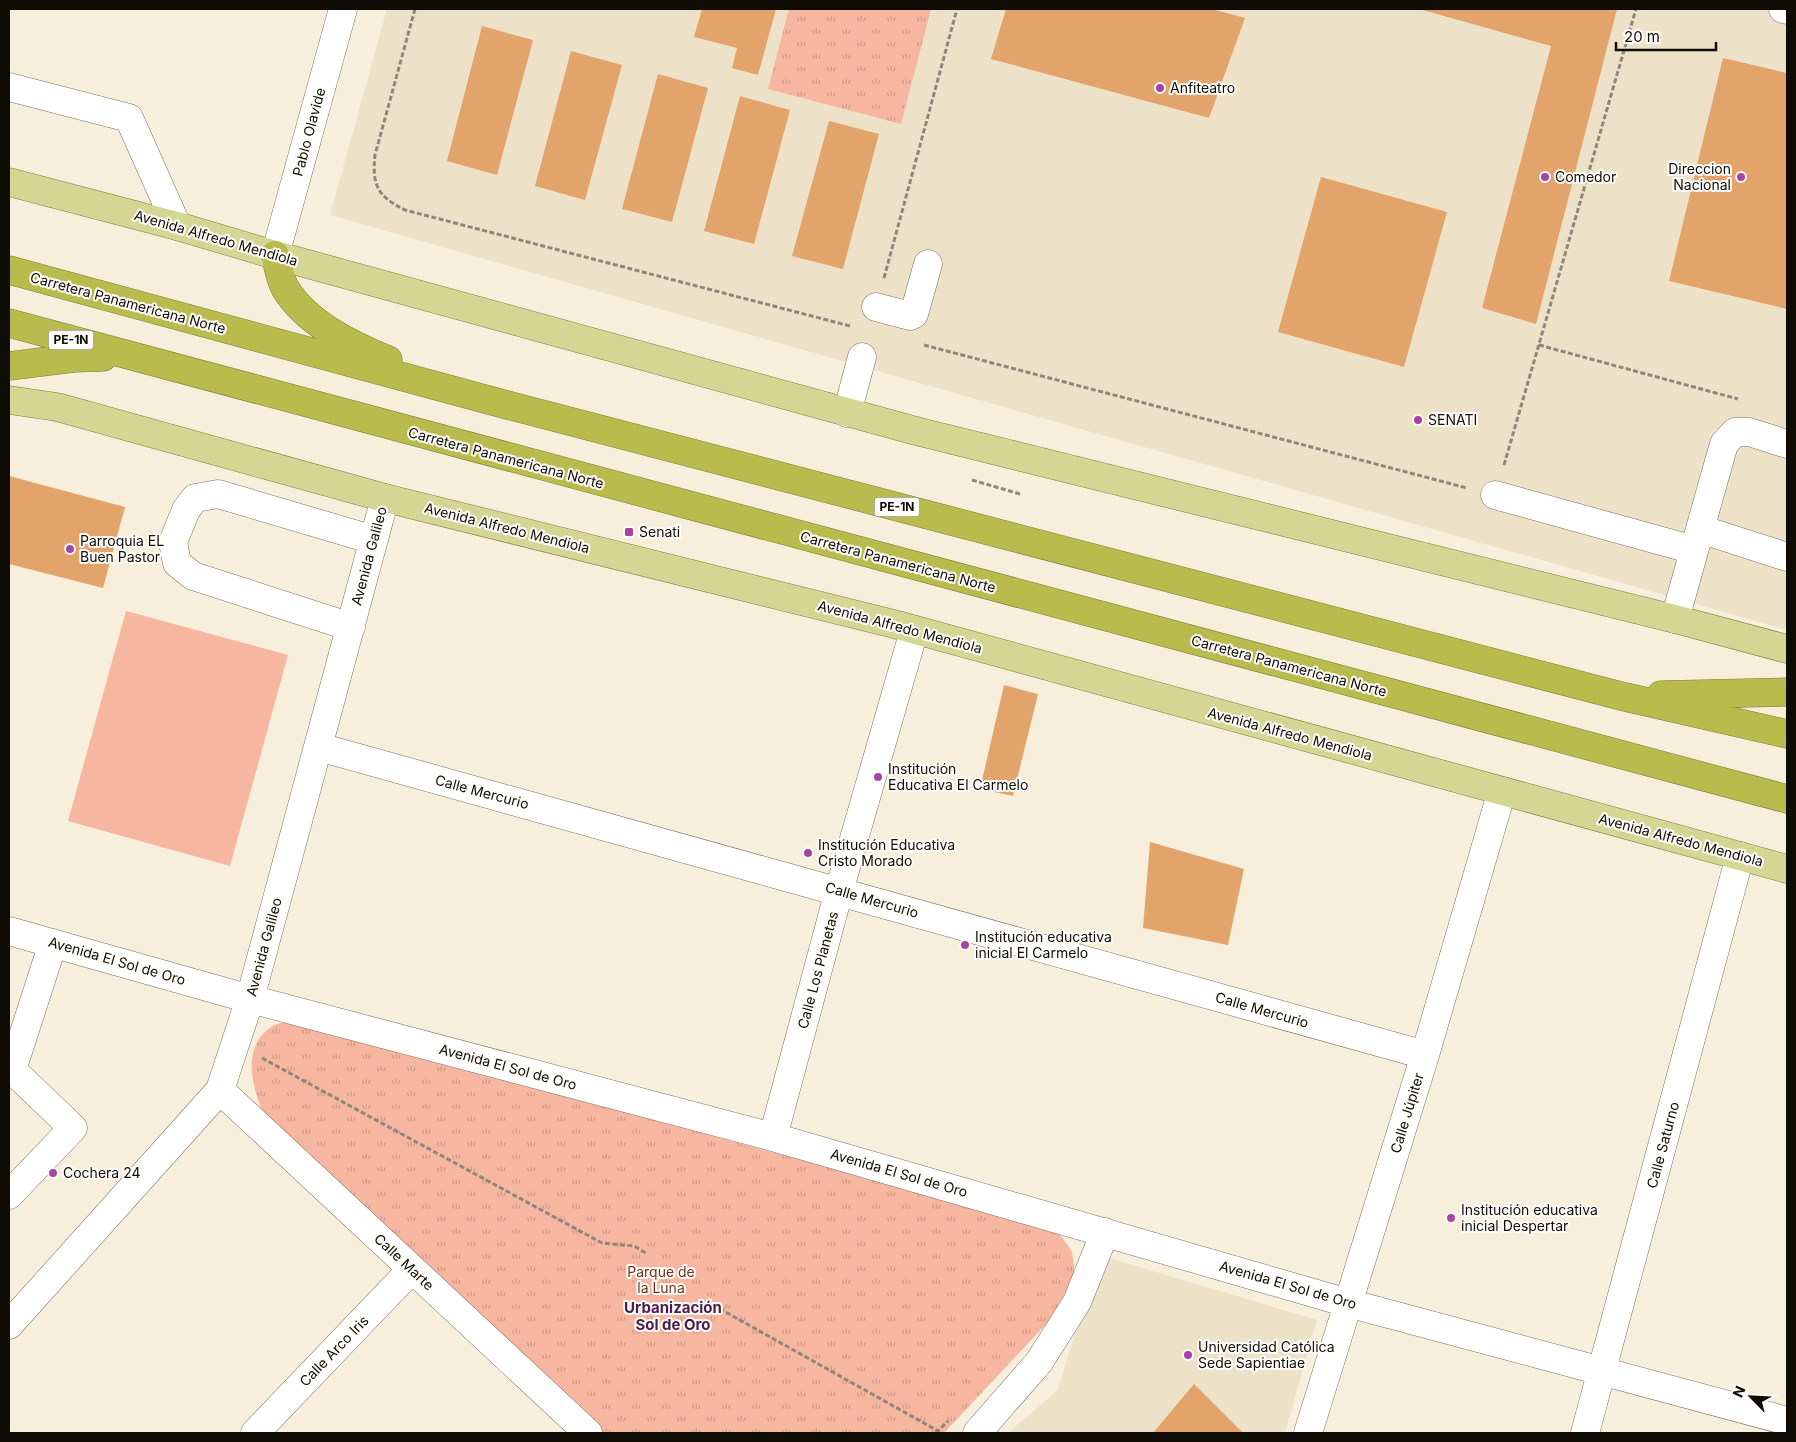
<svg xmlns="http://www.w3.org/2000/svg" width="1796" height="1442" viewBox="0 0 1796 1442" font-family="Inter,sans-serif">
	<defs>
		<pattern id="park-tufts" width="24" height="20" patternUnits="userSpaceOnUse" patternTransform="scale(1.25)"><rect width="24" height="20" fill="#f6b6a0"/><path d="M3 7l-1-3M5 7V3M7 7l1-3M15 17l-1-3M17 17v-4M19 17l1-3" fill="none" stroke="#d29b88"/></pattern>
	</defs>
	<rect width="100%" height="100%" fill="#f7efdc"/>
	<!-- built -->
	<path fill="#ede1c7" d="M387,9H1787V630L330,215Z
		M1099,1255L1317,1320L1285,1433H1008L1058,1390Z"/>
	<!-- park -->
	<path fill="url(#park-tufts)" d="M789,9H931L901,124L768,89Z
		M288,1021L1056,1229L1072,1252L1075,1275L1050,1320L944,1433H599L269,1127C256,1098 237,1052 270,1028C274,1024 282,1023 288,1021Z"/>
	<!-- garden -->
	<path fill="#f6b6a0" d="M126,611L288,655L230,866L68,821Z"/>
	<!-- building -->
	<path fill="#e3a46b" d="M702,9H776L758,75L732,68L737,48L694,37Z
		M1006,9H1212L1245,18L1209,118L991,59Z
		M1419,9H1617L1536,324L1482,308L1551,46Z
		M482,26L533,40L497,175L447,161Z
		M571,51L622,65L585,200L535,186Z
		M1723,58L1787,73V309L1669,281Z
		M658,74L708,88L672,222L622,209Z
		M740,96L790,110L754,244L704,231Z
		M829,121L879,134L843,269L792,256Z
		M1321,177L1447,212L1404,367L1278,332Z
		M9,476L125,507L103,588L9,564Z
		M1004,685L1038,694L1013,796L980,789Z
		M1150,842L1244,869L1228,945L1143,928Z
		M1194,1384L1242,1432L1241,1433H1153Z"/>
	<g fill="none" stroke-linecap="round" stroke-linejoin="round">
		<!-- minor casing -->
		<g stroke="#797161" stroke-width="29">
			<path id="minor" d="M1783,9L1787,10
				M9,87L129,118L177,226
				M275,255L343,9
				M876,307L910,316L914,314L928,264
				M847,413L862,357
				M1787,444L1749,432H1735L1724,444L1700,529L1787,557
				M1495,495L1694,550
				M1675,619L1699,533
				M351,627L193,576L177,563L173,542L186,510L195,498L218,494L374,540
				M319,747L1425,1055
				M9,931L250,999L773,1137L1348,1303L1787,1421
				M9,1067L73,1128L9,1195
				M12,1070L53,943
				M220,1090L588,1433
				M773,1137L839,891L914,631
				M9,1325L220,1090L250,999L385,498
				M255,1433L412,1269
				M977,1433L1039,1362L1077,1302L1105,1232
				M1308,1433L1425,1055L1502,791
				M1585,1433L1740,856"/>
		</g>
		<!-- major casing -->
		<g stroke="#7e7e34" stroke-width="29">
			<path id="major" d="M9,182L177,226L275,255L916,431L1675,619L1787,649
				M9,400L57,407L385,498L894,624L1787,869"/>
		</g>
		<!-- highway casing -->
		<g stroke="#7e7e34" stroke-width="29">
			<path id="highway" d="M275,255C278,265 280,279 285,288C306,323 351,345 388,360
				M9,270L496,402L1621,696L1787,734
				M9,323L1787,799
				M9,366L74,358L103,357
				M1661,695L1787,692"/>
		</g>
		<!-- path -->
		<path stroke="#8d887b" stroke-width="3" stroke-dasharray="5 2.5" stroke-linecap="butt" d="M415,9L375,155C372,185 377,196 405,210L850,326
			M884,278L957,9
			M924,345L1467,488
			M1539,345L1738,399
			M1504,465L1636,9
			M972,480L1020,494
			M262,1058L602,1243L634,1246L646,1253
			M713,1305L938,1431
			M936,1433L948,1421"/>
		<!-- minor -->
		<use href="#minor" stroke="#fff" stroke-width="28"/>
		<!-- major -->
		<use href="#major" stroke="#d5d694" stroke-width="28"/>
		<!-- highway -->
		<use href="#highway" stroke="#b9bb4d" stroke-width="28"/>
	</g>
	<!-- markers -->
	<g fill="#a942a5" stroke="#fefdf9" stroke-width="2">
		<circle cx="1160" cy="88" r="5"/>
		<circle cx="1545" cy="177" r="5"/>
		<circle cx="1741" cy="177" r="5"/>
		<circle cx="1418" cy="420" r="5"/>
		<rect x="624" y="527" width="10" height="10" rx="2.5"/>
		<circle cx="70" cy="549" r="5"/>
		<circle cx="878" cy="777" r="5"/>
		<circle cx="808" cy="853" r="5"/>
		<circle cx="965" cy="945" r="5"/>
		<circle cx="53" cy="1173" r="5"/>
		<circle cx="1451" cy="1218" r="5"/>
		<circle cx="1188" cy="1355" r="5"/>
	</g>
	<g text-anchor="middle" stroke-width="4" stroke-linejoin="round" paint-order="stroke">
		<!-- shield labels -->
		<g fill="#fefdf9" stroke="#57544f" stroke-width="1">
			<rect x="48.5" y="330.5" width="45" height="19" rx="4"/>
			<rect x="874.5" y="497.5" width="45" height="19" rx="4"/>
		</g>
		<g font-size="12" font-weight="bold" fill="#0f0c06">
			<text x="71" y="344">PE-1N</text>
			<text x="897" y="511">PE-1N</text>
		</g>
		<!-- poi labels -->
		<g font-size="14" fill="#0f0c06" stroke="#fefdf9" text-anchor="start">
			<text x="1170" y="93">Anfiteatro</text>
			<text x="1731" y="174" text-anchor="end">Direccion<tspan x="1731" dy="16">Nacional</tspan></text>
			<text x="1555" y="182">Comedor</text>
			<text x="1428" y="425">SENATI</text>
			<text x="639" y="537">Senati</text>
			<text x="80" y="546">Parroquia EL<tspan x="80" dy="16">Buen Pastor</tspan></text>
			<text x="888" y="774">Institución<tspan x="888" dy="16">Educativa El Carmelo</tspan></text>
			<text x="818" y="850">Institución Educativa<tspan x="818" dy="16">Cristo Morado</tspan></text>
			<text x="975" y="942">Institución educativa<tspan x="975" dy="16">inicial El Carmelo</tspan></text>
			<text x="63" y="1178">Cochera 24</text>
			<text x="1461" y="1215">Institución educativa<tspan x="1461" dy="16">inicial Despertar</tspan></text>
			<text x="1198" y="1352">Universidad Católica<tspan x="1198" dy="16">Sede Sapientiae</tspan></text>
		</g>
		<!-- street labels -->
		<g font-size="14" fill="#0f0c06" stroke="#fefdf9">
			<text transform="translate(309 132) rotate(-75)" y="5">Pablo Olavide</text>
			<text transform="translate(216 238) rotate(16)" y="5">Avenida Alfredo Mendiola</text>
			<text transform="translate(128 303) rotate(15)" y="5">Carretera Panamericana Norte</text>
			<text transform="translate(506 458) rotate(15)" y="5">Carretera Panamericana Norte</text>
			<text transform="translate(507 528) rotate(14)" y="5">Avenida Alfredo Mendiola</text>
			<text transform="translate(369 556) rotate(-75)" y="5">Avenida Galileo</text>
			<text transform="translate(898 562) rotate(15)" y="5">Carretera Panamericana Norte</text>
			<text transform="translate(900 627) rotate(15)" y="5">Avenida Alfredo Mendiola</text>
			<text transform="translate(1289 666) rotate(15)" y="5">Carretera Panamericana Norte</text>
			<text transform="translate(1290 734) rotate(15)" y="5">Avenida Alfredo Mendiola</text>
			<text transform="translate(482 792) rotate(15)" y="5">Calle Mercurio</text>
			<text transform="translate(1681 840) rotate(15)" y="5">Avenida Alfredo Mendiola</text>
			<text transform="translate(872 900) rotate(16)" y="5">Calle Mercurio</text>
			<text transform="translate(264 947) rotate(-75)" y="5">Avenida Galileo</text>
			<text transform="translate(117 961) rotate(16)" y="5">Avenida El Sol de Oro</text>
			<text transform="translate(818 970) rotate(-75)" y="5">Calle Los Planetas</text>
			<text transform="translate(1262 1010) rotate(16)" y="5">Calle Mercurio</text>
			<text transform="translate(508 1067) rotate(15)" y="5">Avenida El Sol de Oro</text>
			<text transform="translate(1407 1113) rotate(-73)" y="5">Calle Júpiter</text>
			<text transform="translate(1663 1145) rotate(-75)" y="5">Calle Saturno</text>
			<text transform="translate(899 1173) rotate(16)" y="5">Avenida El Sol de Oro</text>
			<text transform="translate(404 1262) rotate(43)" y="5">Calle Marte</text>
			<text transform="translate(1288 1285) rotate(16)" y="5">Avenida El Sol de Oro</text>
			<text transform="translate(334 1351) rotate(-46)" y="5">Calle Arco Iris</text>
		</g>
		<!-- park labels -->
		<g font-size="14" fill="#783117" stroke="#fefdf9">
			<text x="661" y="1277">Parque de<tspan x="661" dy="16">la Luna</tspan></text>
		</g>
		<!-- neighbourhood labels -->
		<g font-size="15" font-weight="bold" fill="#4c1b4b" stroke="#fefdf9">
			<text x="673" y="1313">Urbanización<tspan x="673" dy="17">Sol de Oro</tspan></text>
		</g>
	</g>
	<!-- border -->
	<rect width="1796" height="1442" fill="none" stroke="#0f0c06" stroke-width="20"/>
	<!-- north arrow -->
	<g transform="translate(1751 1397) rotate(294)" stroke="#fefdf9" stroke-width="4" paint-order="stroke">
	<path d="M0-4L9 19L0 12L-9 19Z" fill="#0f0c06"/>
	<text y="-8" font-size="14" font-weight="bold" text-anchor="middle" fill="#0f0c06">N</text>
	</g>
	<!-- scale -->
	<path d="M1616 42v8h100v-8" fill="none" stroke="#0f0c06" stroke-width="2.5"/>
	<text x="1624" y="42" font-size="15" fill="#0f0c06" stroke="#fefdf9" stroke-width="4" paint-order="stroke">20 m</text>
</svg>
